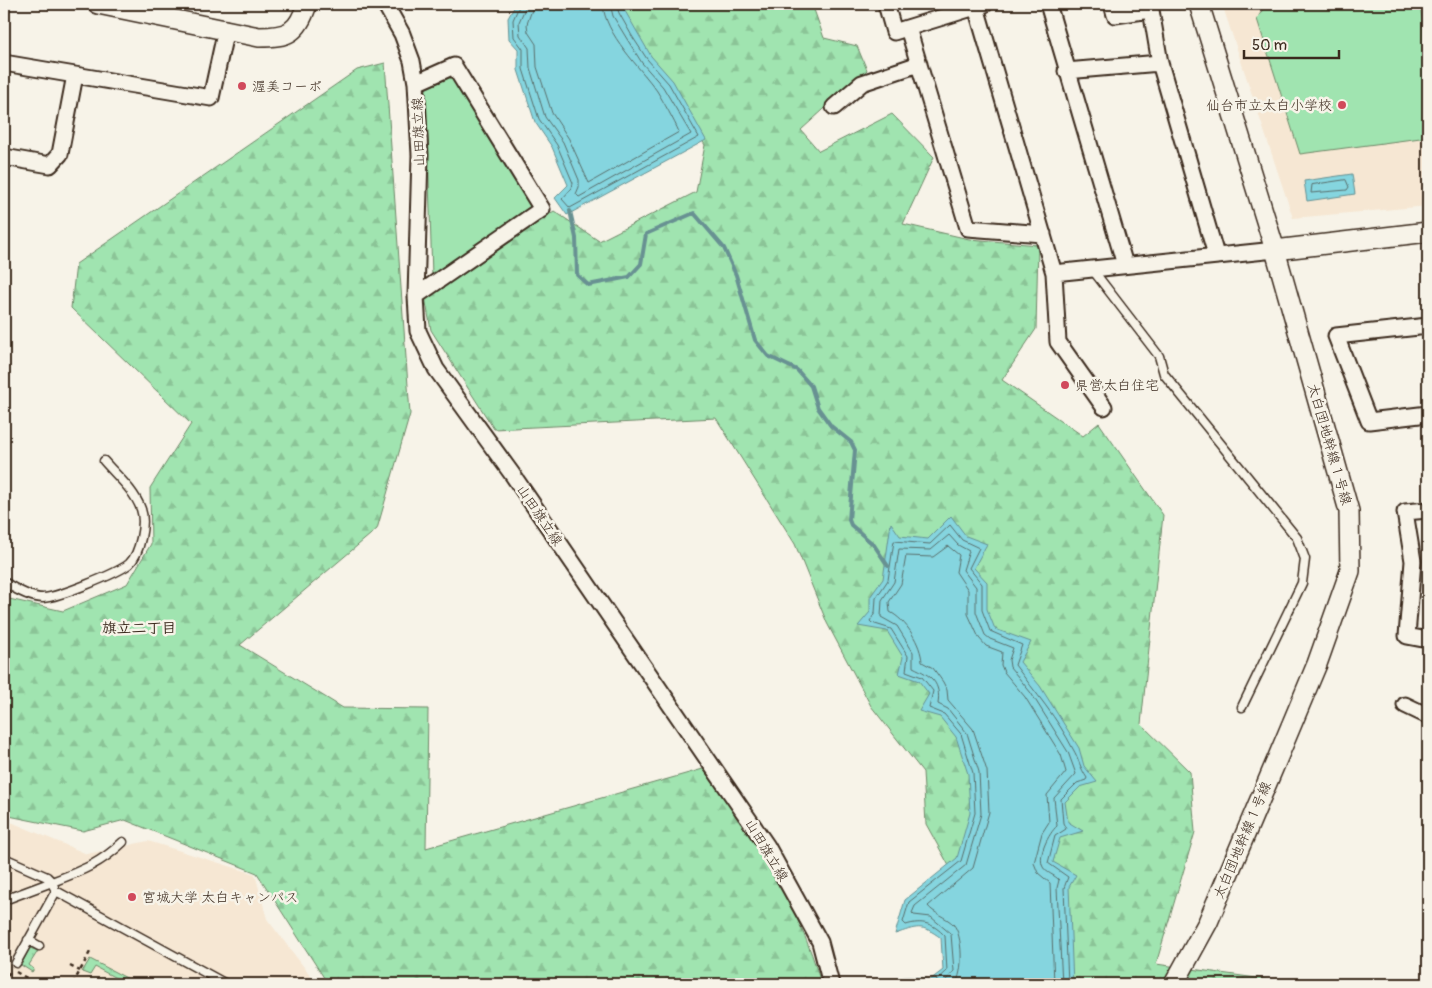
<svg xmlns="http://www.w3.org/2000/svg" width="1432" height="988" viewBox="0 0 1432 988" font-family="Pangolin,'Klee One',sans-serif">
	<defs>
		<pattern id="grass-tufts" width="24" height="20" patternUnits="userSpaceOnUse" patternTransform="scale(1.25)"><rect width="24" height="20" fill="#a0e4b0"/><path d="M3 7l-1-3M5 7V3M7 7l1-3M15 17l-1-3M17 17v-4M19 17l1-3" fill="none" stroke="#8bc497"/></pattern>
		<pattern id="forest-firs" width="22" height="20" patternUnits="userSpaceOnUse" patternTransform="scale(1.25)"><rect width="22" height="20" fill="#a0e4b0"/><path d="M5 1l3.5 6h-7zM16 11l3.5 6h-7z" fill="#8bc497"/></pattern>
	</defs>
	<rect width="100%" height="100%" fill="#f7f3e8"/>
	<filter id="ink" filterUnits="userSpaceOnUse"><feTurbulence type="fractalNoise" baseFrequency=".02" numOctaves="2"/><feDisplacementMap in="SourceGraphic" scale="10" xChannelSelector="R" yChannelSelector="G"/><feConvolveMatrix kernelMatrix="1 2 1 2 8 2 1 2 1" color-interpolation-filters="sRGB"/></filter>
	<g filter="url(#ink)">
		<!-- built -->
		<path fill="#f6e7d3" d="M1222,4H1428V206L1293,218Z
			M4,822H11L87,854L148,841L255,874L267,919L317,984H4Z"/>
		<!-- grass -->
		<path fill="url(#grass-tufts)" stroke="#6e8767" d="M30,948L38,951L29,965L34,969L32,972L21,965Z
			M90,959L138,984H127L95,967L90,975L82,972Z"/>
		<!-- forest -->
		<path fill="url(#forest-firs)" stroke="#6e8767" d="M613,4H812L824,38L857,46L867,70L801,130L819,151L892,114L934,157L903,224L969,239L1038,245L1036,329L1002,380L1083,436L1099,423L1163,515L1141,724L1190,772L1195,832L1156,964L1285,982V984H1014L926,824L923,772L871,706L827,623L795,544L716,418L494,429L431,330L425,297L554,211L599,241L696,192L705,145Z
			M385,63L410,414L377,529L240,645L343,708L428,709L426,848L703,769C751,834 800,905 821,984H328L257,873L125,820L83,831L4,815V595L9,599L63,611L127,584L151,544L150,488L191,424L71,308L76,264L357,70Z"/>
		<!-- park -->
		<path fill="#a0e4b0" stroke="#6e8767" d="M1266,4H1420L1428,62V137L1300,154L1257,19Z
			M452,68L540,208L432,276L426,84Z"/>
		<!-- water -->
		<path fill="#85d5df" stroke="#679192" d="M516,4H621L651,56L673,81L706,140L567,215L555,198L568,185L552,147L535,122L518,70V49L509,39L508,18Z
			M1352,174L1355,194L1307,201L1304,181Z
			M951,516L966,536L987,544L974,568L987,582V609L995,629L1031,642L1020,662L1040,686L1079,748L1084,766L1097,782L1080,787L1065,802L1068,822L1083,831L1060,838L1053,862L1076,875L1069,887L1073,984H886C899,974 915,977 930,980L943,970L941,938C921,923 917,927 895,934L905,900L957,858L970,813L968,774L956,737L940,717L919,711L929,694L919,681L899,674L903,657L887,631L858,626L870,612V597L883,579L891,523L900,536L928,539Z"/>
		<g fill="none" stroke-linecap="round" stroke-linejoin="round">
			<!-- shore -->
			<path stroke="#596e6b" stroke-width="1" d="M520,4L513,20L514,37L523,49V69L539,119L557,145L573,183L572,188L562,199L570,208L699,137L669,84L647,59L632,36L619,13L616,4
				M527,4L519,22L520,35L529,48L530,68L545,117L563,142L579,180V187L576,194L579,197L691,134L663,87L642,63L627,39L613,16L610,4
				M534,4L527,24L528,32L536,44L537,67L552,113L569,139L589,183L679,132C675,122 663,101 657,91C641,68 604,34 603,4
				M1346,180L1349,187L1347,190L1311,193L1312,185Z
				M933,984L947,971L945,936C933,923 922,920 906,925L903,922L909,902L961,861L975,813L973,773L961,734L944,714L929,708L933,691L922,677L906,671L908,656L891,629L872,623L870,621L875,613L876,598L888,580L894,541L930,544L950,525L962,540L979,548L969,568L982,584V610L990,631L1022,645L1015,665C1035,692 1058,719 1073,749C1079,759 1080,768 1087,778L1086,780L1077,783L1061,799L1063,823L1066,829L1055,836L1048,863L1068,877L1064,888L1068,984
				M943,984L954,971L951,934L931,917L914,915L912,913L915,906L966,865L981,814L979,772L967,733L948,709L938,704C941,683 932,676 913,667V652L897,626L881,617L882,600L894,582L899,549L931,550L949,535L958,545L969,551L963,570L976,587V612L985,635L990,639L1013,648L1009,660L1010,667L1031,693L1068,752L1076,774L1054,798L1057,826C1049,833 1037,856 1043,867C1046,873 1055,875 1059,880L1057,888L1062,984
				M955,984C964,974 963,934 953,924C946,917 933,913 928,906L973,868L989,812L987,771L973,729L948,700L947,690L943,682L933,668L922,662C921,644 906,620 890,612L889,602L901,584L906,556L933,557L948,546L959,555L956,572L968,590V614L979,638L986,646L1002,652L1001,665L1004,672L1025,697L1061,755L1066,772L1047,795L1049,822L1042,833L1034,863L1038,873L1050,883L1054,984"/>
			<!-- stream -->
			<path stroke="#679192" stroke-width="4" d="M570,211L576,238L577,275L588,285L629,277L641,264L646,234L694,213L724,248L736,275L755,340L768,356L797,370L811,386L818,408L831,426L851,442L855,450L849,520L851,525L874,545L888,566"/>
			<!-- service casing -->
			<g stroke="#3b2a1e" stroke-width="11">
				<path id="service" d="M1092,269L1159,356L1164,374L1297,538L1305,559L1302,583L1242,707
					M4,582C15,589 30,598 43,598C59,597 116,574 129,564C140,554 146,523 141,509C134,490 117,476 104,461
					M4,858L47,877L52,882L4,900
					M54,887L52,882C81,871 100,864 123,842
					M28,940L39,946
					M16,963L56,891L226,984"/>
			</g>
			<!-- minor casing -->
			<g stroke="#3b2a1e" stroke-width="19">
				<path id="minor" d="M385,4L402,34L412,61L416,83L420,155L416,296L418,331L436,369L512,474L767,846L820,942L831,984
					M886,4L894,32L985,4
					M1048,4L1125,265
					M1112,4L1115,15L1151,10L1160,63
					M976,7L1054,273L1058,342L1104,407
					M908,28L968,228L1043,234
					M4,63L211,98L226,29
					M1066,71L1160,63L1216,255
					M416,83L454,66L542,209L416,296
					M834,107L862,83L919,64
					M4,157L50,165L60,154L75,75
					M1054,273L1275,250
					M1428,326L1336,336L1369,421L1428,414
					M1428,510L1405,512L1413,561L1407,636L1428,640
					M1405,705L1428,716"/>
			</g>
			<!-- tertiary casing -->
			<g stroke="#3b2a1e" stroke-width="22">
				<path id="tertiary" d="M98,4L259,37C288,37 298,33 307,4
					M1275,250L1428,232
					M1174,984L1208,922L1278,757L1317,664L1350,571L1349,511L1275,250L1199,4"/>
			</g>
			<!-- path -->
			<path stroke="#3b2a1e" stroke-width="2.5" stroke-dasharray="4 4" stroke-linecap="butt" d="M70,966L80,971
				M16,972L37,984
				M4,983L10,971
				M73,984L90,952"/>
			<!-- service -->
			<use href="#service" stroke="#f7f3e8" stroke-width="8"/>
			<!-- minor -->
			<use href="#minor" stroke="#f7f3e8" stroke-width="15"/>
			<!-- tertiary -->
			<use href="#tertiary" stroke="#f7f3e8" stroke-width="19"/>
		</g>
	</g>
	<!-- markers -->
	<g fill="#d1495b" stroke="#f7f3e8" stroke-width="2">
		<circle cx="242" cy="86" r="5"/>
		<circle cx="1342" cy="105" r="5"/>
		<circle cx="1065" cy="385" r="5"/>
		<circle cx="132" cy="897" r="5"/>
	</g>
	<g text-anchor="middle" stroke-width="5" stroke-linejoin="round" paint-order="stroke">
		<!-- poi labels -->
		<g font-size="14" fill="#3b2a1e" stroke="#f7f3e8" text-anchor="start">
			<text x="252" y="91">渥美コーポ</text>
			<text x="1332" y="110" text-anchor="end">仙台市立太白小学校</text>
			<text x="1075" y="390">県営太白住宅</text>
			<text x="142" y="902">宮城大学 太白キャンパス</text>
		</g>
		<!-- street labels -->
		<g font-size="14" fill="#3b2a1e" stroke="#f7f3e8">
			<text transform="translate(418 132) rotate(-92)" y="5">山田旗立線</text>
			<text transform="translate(1330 444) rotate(74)" y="5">太白団地幹線１号線</text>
			<text transform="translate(540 515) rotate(56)" y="5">山田旗立線</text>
			<text transform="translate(1242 840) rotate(-67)" y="5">太白団地幹線１号線</text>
			<text transform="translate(767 850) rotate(59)" y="5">山田旗立線</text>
		</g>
		<!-- neighbourhood labels -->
		<g font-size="15" font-weight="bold" fill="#3b2a1e" stroke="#f7f3e8">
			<text x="139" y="633">旗立二丁目</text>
		</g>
	</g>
	<!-- margin -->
	<rect width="1432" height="988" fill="none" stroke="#f7f3e8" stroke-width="20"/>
	<rect x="10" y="10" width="1412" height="968" fill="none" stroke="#3b2a1e" stroke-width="2" filter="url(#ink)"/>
	<!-- scale -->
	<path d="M1244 50v8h95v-8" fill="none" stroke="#3b2a1e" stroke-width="2.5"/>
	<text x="1252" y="50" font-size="15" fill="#3b2a1e" stroke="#f7f3e8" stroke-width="4" paint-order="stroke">50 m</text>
</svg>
